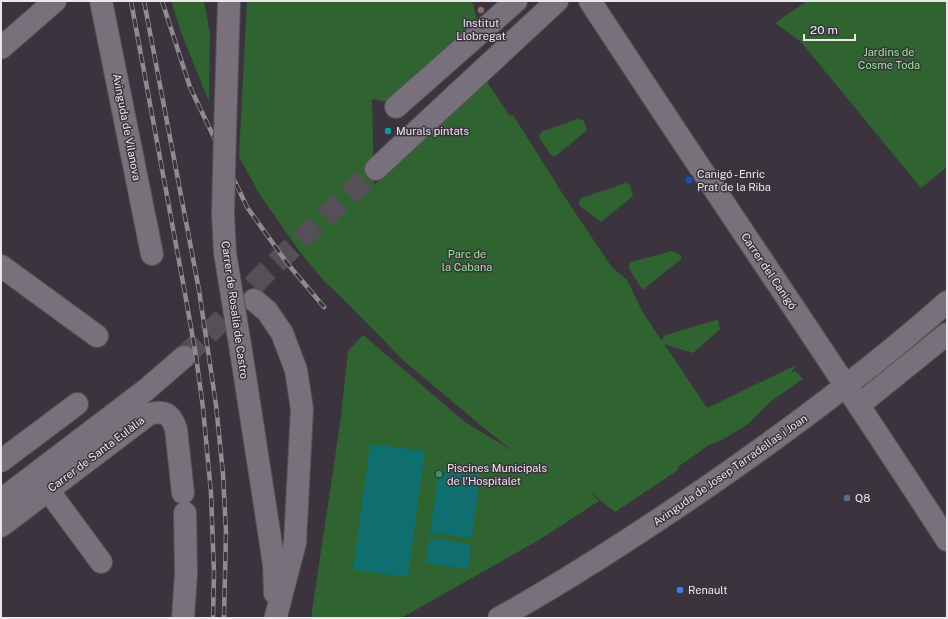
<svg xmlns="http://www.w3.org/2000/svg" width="948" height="619" viewBox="0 0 948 619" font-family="'Public Sans',sans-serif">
	<rect width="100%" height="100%" fill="#3b343e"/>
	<!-- green -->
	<path fill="#2f6430" d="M171,1H204L210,34L209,102L182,35Z
		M247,1H472L477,19L389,102L372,99L374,185L487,82L510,116L513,115L564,196L611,266L627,280L642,311L662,341L664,336L666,335L716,320H718L720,329L693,353L664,344L707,408L796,365L791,373L795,371L803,379L770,402L748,424L722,440L709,445L678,467V470L615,512L588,490L599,501L539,540L401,618H311L341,417L348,351L363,335L465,422L513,451L490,433L405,362L341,297L323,280L300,252L260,195L239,157Z
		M807,1H947V167L921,188L801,42L775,23Z
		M577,119L583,120L587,129L586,131L557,155L552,156L539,138L541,132Z
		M626,183L630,185L633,196L601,222L579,205V202L581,198Z
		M672,251L681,255V259L644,289H642L629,269V265L631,262Z"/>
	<!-- water -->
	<path fill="#0f6f6f" d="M370,444L425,451L408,577L353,570Z
		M439,470L480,475L472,538L430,533Z
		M429,538L471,544L468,569L426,563Z"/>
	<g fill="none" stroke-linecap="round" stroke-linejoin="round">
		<!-- minor-tunnel -->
		<path stroke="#554f58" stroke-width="22" stroke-dasharray="22 11" stroke-linecap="butt" d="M184,357L217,325L262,276L376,169"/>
		<!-- minor casing -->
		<g stroke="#565158" stroke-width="24">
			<path id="minor" d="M101,1L152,254
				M590,1C708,182 830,359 947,540
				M1,48L55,1
				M396,107L516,1
				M225,131L229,1
				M376,169L557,1
				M1,266L97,336
				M254,300L267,311L282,333L296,370L302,409L295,543L276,616
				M241,351L268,525L274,565L275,593
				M859,405L947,334
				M1,461L77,404
				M48,490L101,562
				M1,500L147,389L184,357
				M1,526L149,414C165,410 171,414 176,429L183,493
				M183,618L186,573L185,513
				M499,618C570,579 638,534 704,489C788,431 871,370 947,302"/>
		</g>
		<!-- minor -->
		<use href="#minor" stroke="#78707b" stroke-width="22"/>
		<!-- rail casing -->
		<g stroke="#908b93" stroke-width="4.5">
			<path id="rail" d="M131,1L184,288L196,356L203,408L211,493L214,573L213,618
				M144,1L199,290L216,405L223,474L226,532L224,618
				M162,1L190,87L247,207L287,263L324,307"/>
		</g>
		<!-- rail -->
		<use href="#rail" stroke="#3b343e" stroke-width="3" stroke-dasharray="9" stroke-linecap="butt"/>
		<!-- minor-bridge casing -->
		<g stroke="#565158" stroke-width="24" stroke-linecap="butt">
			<path id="minor-bridge" d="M225,131L223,214L225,253L241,351"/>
		</g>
		<!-- minor-bridge -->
		<use href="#minor-bridge" stroke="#78707b" stroke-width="22"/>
	</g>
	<!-- markers -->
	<circle fill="#8d6e63" stroke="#3b343e" stroke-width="1.5" cx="481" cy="10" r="4"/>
	<circle fill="#0f9aa8" stroke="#3b343e" stroke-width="1.5" cx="388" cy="131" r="4"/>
	<rect fill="#1a4fb4" stroke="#3b343e" stroke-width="1.5" x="685" y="176" width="8" height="8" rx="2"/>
	<circle fill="#2e9e5b" stroke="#3b343e" stroke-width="1.5" cx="439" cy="474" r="4"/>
	<circle fill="#5c6f8a" stroke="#3b343e" stroke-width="1.5" cx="847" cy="498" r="4"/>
	<circle fill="#3f7fe0" stroke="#3b343e" stroke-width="1.5" cx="680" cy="590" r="4"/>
	<g text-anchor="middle" stroke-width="3" stroke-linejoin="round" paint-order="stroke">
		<!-- poi labels -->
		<g font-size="11" fill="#ebe7ed" stroke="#3b343e" text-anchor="start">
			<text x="481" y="27" text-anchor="middle">Institut<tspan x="481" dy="13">Llobregat</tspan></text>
			<text x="396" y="135">Murals pintats</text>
			<text x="697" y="178">Canigó - Enric<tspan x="697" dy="13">Prat de la Riba</tspan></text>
			<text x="447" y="472">Piscines Municipals<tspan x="447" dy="13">de l'Hospitalet</tspan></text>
			<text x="855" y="502">Q8</text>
			<text x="688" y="594">Renault</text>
		</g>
		<!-- park labels -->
		<g font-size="11" fill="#9ae799" stroke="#3b343e">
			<text x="889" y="56">Jardins de<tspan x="889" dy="13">Cosme Toda</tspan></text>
			<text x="467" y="258">Parc de<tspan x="467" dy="13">la Cabana</tspan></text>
		</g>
		<!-- street labels -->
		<g font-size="11" fill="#ebe7ed" stroke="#3b343e">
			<text transform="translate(127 127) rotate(79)" y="4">Avinguda de Vilanova</text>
			<text transform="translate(769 271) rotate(56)" y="4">Carrer del Canigó</text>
			<text transform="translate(235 310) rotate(82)" y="4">Carrer de Rosalía de Castro</text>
			<text transform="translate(96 454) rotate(-37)" y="4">Carrer de Santa Eulàlia</text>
			<text transform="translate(730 470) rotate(-35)" y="4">Avinguda de Josep Tarradellas i Joan</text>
		</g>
	</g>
	<!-- border -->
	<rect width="948" height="619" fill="none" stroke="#ebe7ed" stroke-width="4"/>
	<!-- scale -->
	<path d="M804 34v6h51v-6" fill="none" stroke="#ebe7ed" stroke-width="2"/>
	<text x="810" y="34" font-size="12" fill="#ebe7ed" stroke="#3b343e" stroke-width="3" paint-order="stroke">20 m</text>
</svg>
